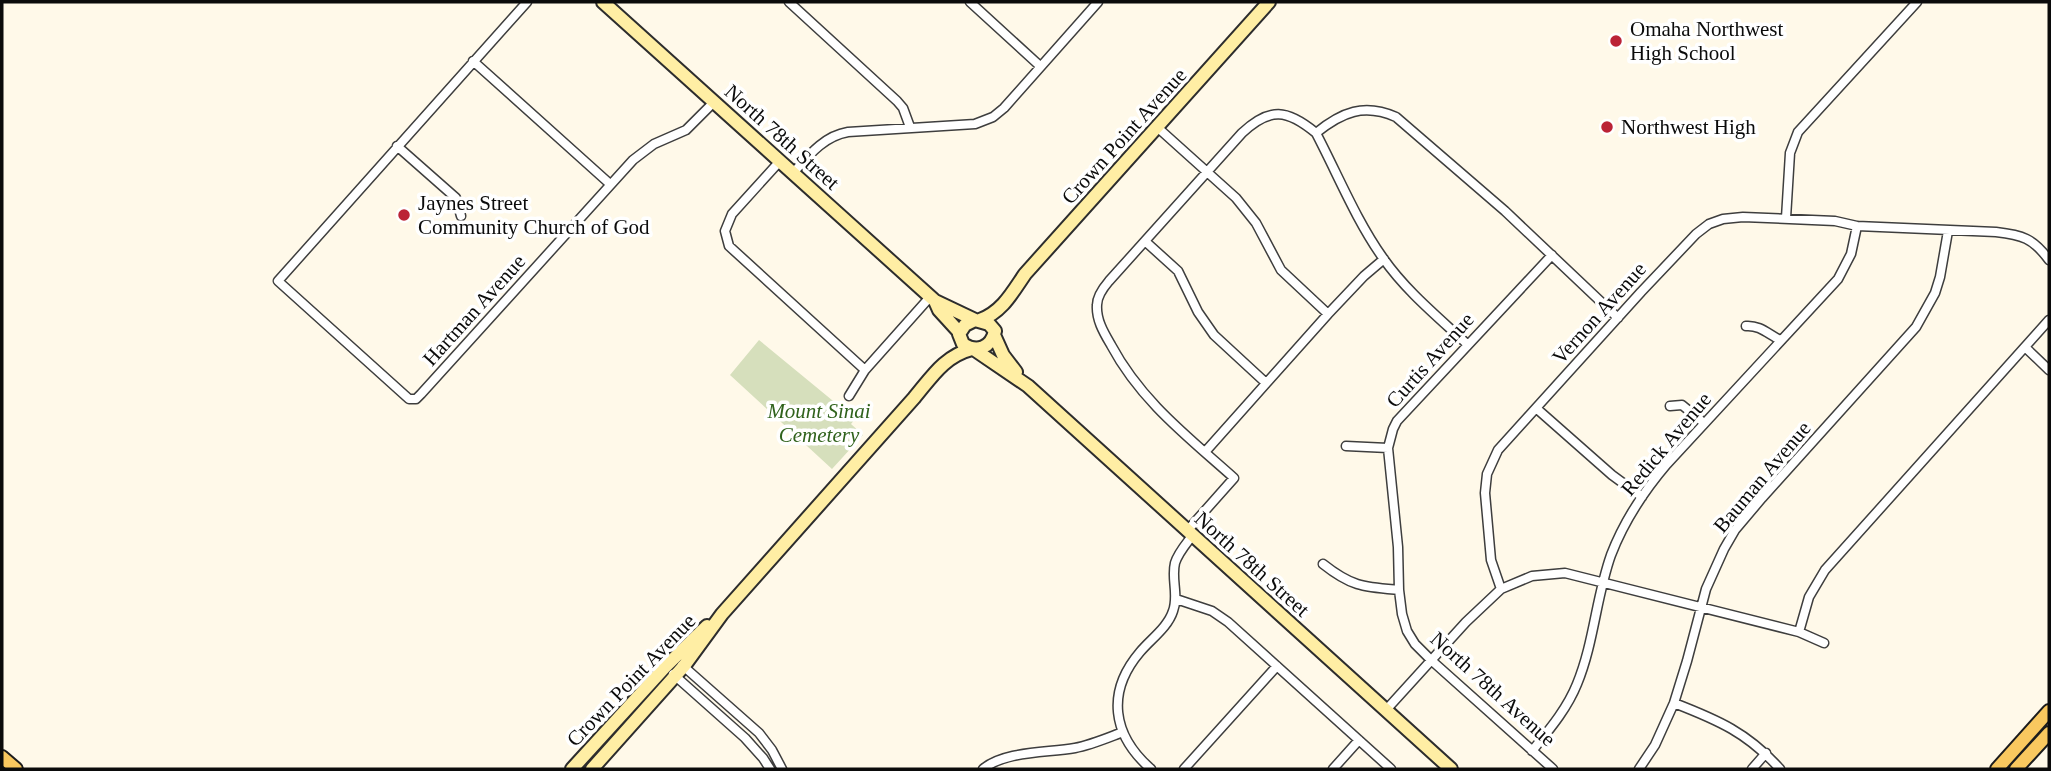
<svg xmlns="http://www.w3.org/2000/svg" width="2051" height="771" viewBox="0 0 2051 771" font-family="Georgia,serif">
	<rect width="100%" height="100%" fill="#fff9e9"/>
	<!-- cemetery -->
	<path fill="#d6dfbc" d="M759,340L855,419L851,424L863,435L832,469L730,375Z"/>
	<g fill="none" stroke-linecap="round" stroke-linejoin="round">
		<!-- street casing -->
		<g stroke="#3e3e3e" stroke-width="11">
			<path id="street" d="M527,2L278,281L409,399H416L421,394L633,160L654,144L686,130L714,102
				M789,2L897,101L903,108L910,127
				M970,2L1040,66
				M473,61L610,184
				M1157,127L1236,198L1256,223L1281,270L1328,314
				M1316,133C1342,112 1364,103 1396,117L1505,211L1618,318
				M397,146L456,198L461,216
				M780,161L732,214L725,231L729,246L865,370
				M793,173C809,155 824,136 848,132L975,124L993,117L1004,108L1098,2
				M1786,218L1790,153L1798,132L1917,2
				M1146,242L1178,271L1198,312L1214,335L1266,383
				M1552,255L1397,421L1393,429L1388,448L1398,547L1399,590L1402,614L1407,631L1415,644L1431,660L1553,769
				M1746,326C1760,325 1768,334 1780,340
				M2026,348L2049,370
				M849,396L865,370L930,297
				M1670,406L1682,405L1704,423
				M1536,408L1612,475L1642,497
				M1346,446L1388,448
				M1205,452L1328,314L1364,276L1384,259
				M1187,531L1234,478C1187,436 1141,401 1111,345C1104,333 1096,320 1097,305C1097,296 1103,288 1109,281L1242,133C1270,107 1287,109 1316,133C1338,175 1356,220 1383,258C1406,291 1438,317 1467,344
				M1323,564C1352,587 1364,587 1399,590
				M1501,589L1532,576L1565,573L1799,632L1824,643
				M1176,599L1212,611L1228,622L1391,769
				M1799,632L1809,597L1825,570L2049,320
				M682,665L759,733L772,750L782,769
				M673,674L745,738L763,758L770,769
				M1674,703C1718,720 1748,733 1780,769
				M1386,710L1466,622L1501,589L1491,560L1485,493L1487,474L1498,450L1641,292L1696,234L1709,224L1723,219L1743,217L1835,221L1857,226L1996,232C2022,235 2033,238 2049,260
				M1532,751C1549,730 1567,709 1577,684C1594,643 1596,597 1611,555C1624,521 1644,491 1667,464L1838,279L1851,254L1857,226
				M983,769C1005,751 1046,753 1075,748C1091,745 1107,738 1123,732
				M1151,769C1112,735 1106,692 1140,652C1151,639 1168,627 1173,611C1179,595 1171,579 1175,563C1178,553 1186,544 1192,536
				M1184,769L1277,666
				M1333,769L1359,740
				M1639,769L1655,745L1674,703L1687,661L1706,589L1724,549L1735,530L1762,498L1916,327L1935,293L1940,277L1948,231
				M1752,769L1766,753"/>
		</g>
		<!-- secondary casing -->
		<g stroke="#2d2d2d" stroke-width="16">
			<path id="secondary" d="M603,2L935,301L975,320
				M935,301L939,310L960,333
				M975,320L989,324L995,331C991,348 977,353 963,344L959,334L965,325Z
				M980,320C1002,312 1012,293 1025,274L1269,2
				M994,335L1003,355L1016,372
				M975,350L1028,386L1451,769
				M572,769L665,667L707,626
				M592,769L684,666L722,614L914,398C931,378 944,356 972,349"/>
		</g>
		<!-- primary casing -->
		<g stroke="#1c1c1c" stroke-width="16">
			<path id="primary" d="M2,757L16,769
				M1997,769L2049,711
				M2016,769L2049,733"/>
		</g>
		<!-- street -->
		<use href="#street" stroke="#fff" stroke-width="8"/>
		<!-- secondary -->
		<use href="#secondary" stroke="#ffeea4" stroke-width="12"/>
		<!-- primary -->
		<use href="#primary" stroke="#f9c85f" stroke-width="12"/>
	</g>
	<!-- markers -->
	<g fill="#bb2336" stroke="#fff" stroke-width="2.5">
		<circle cx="1616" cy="41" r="7"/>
		<circle cx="1607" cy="127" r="7"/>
		<circle cx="404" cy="215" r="7"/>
	</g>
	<g text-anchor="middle" stroke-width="7" stroke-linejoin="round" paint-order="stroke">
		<!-- poi labels -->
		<g font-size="21" fill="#0b0b0b" stroke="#fff" text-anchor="start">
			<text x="1630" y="36">Omaha Northwest<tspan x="1630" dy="24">High School</tspan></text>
			<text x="1621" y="134">Northwest High</text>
			<text x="418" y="210">Jaynes Street<tspan x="418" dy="24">Community Church of God</tspan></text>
		</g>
		<!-- street labels -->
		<g font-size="21" fill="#0b0b0b" stroke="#fff">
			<text transform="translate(1124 136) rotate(-48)" y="7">Crown Point Avenue</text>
			<text transform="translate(782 137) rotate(42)" y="7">North 78th Street</text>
			<text transform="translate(474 310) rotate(-48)" y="7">Hartman Avenue</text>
			<text transform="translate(1599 313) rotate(-48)" y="7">Vernon Avenue</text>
			<text transform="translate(1430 360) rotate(-48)" y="7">Curtis Avenue</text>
			<text transform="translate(1666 444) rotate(-50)" y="7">Redick Avenue</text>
			<text transform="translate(1762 477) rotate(-50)" y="7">Bauman Avenue</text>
			<text transform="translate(1252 564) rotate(42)" y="7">North 78th Street</text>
			<text transform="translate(631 680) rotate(-46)" y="7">Crown Point Avenue</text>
			<text transform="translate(1493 689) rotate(42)" y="7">North 78th Avenue</text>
		</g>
		<!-- park labels -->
		<g font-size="21" font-style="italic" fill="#30621c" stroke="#fff">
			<text x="819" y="418">Mount Sinai<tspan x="819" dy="24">Cemetery</tspan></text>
		</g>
	</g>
	<!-- border -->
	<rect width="2051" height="771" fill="none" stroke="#0b0b0b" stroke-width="7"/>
</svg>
